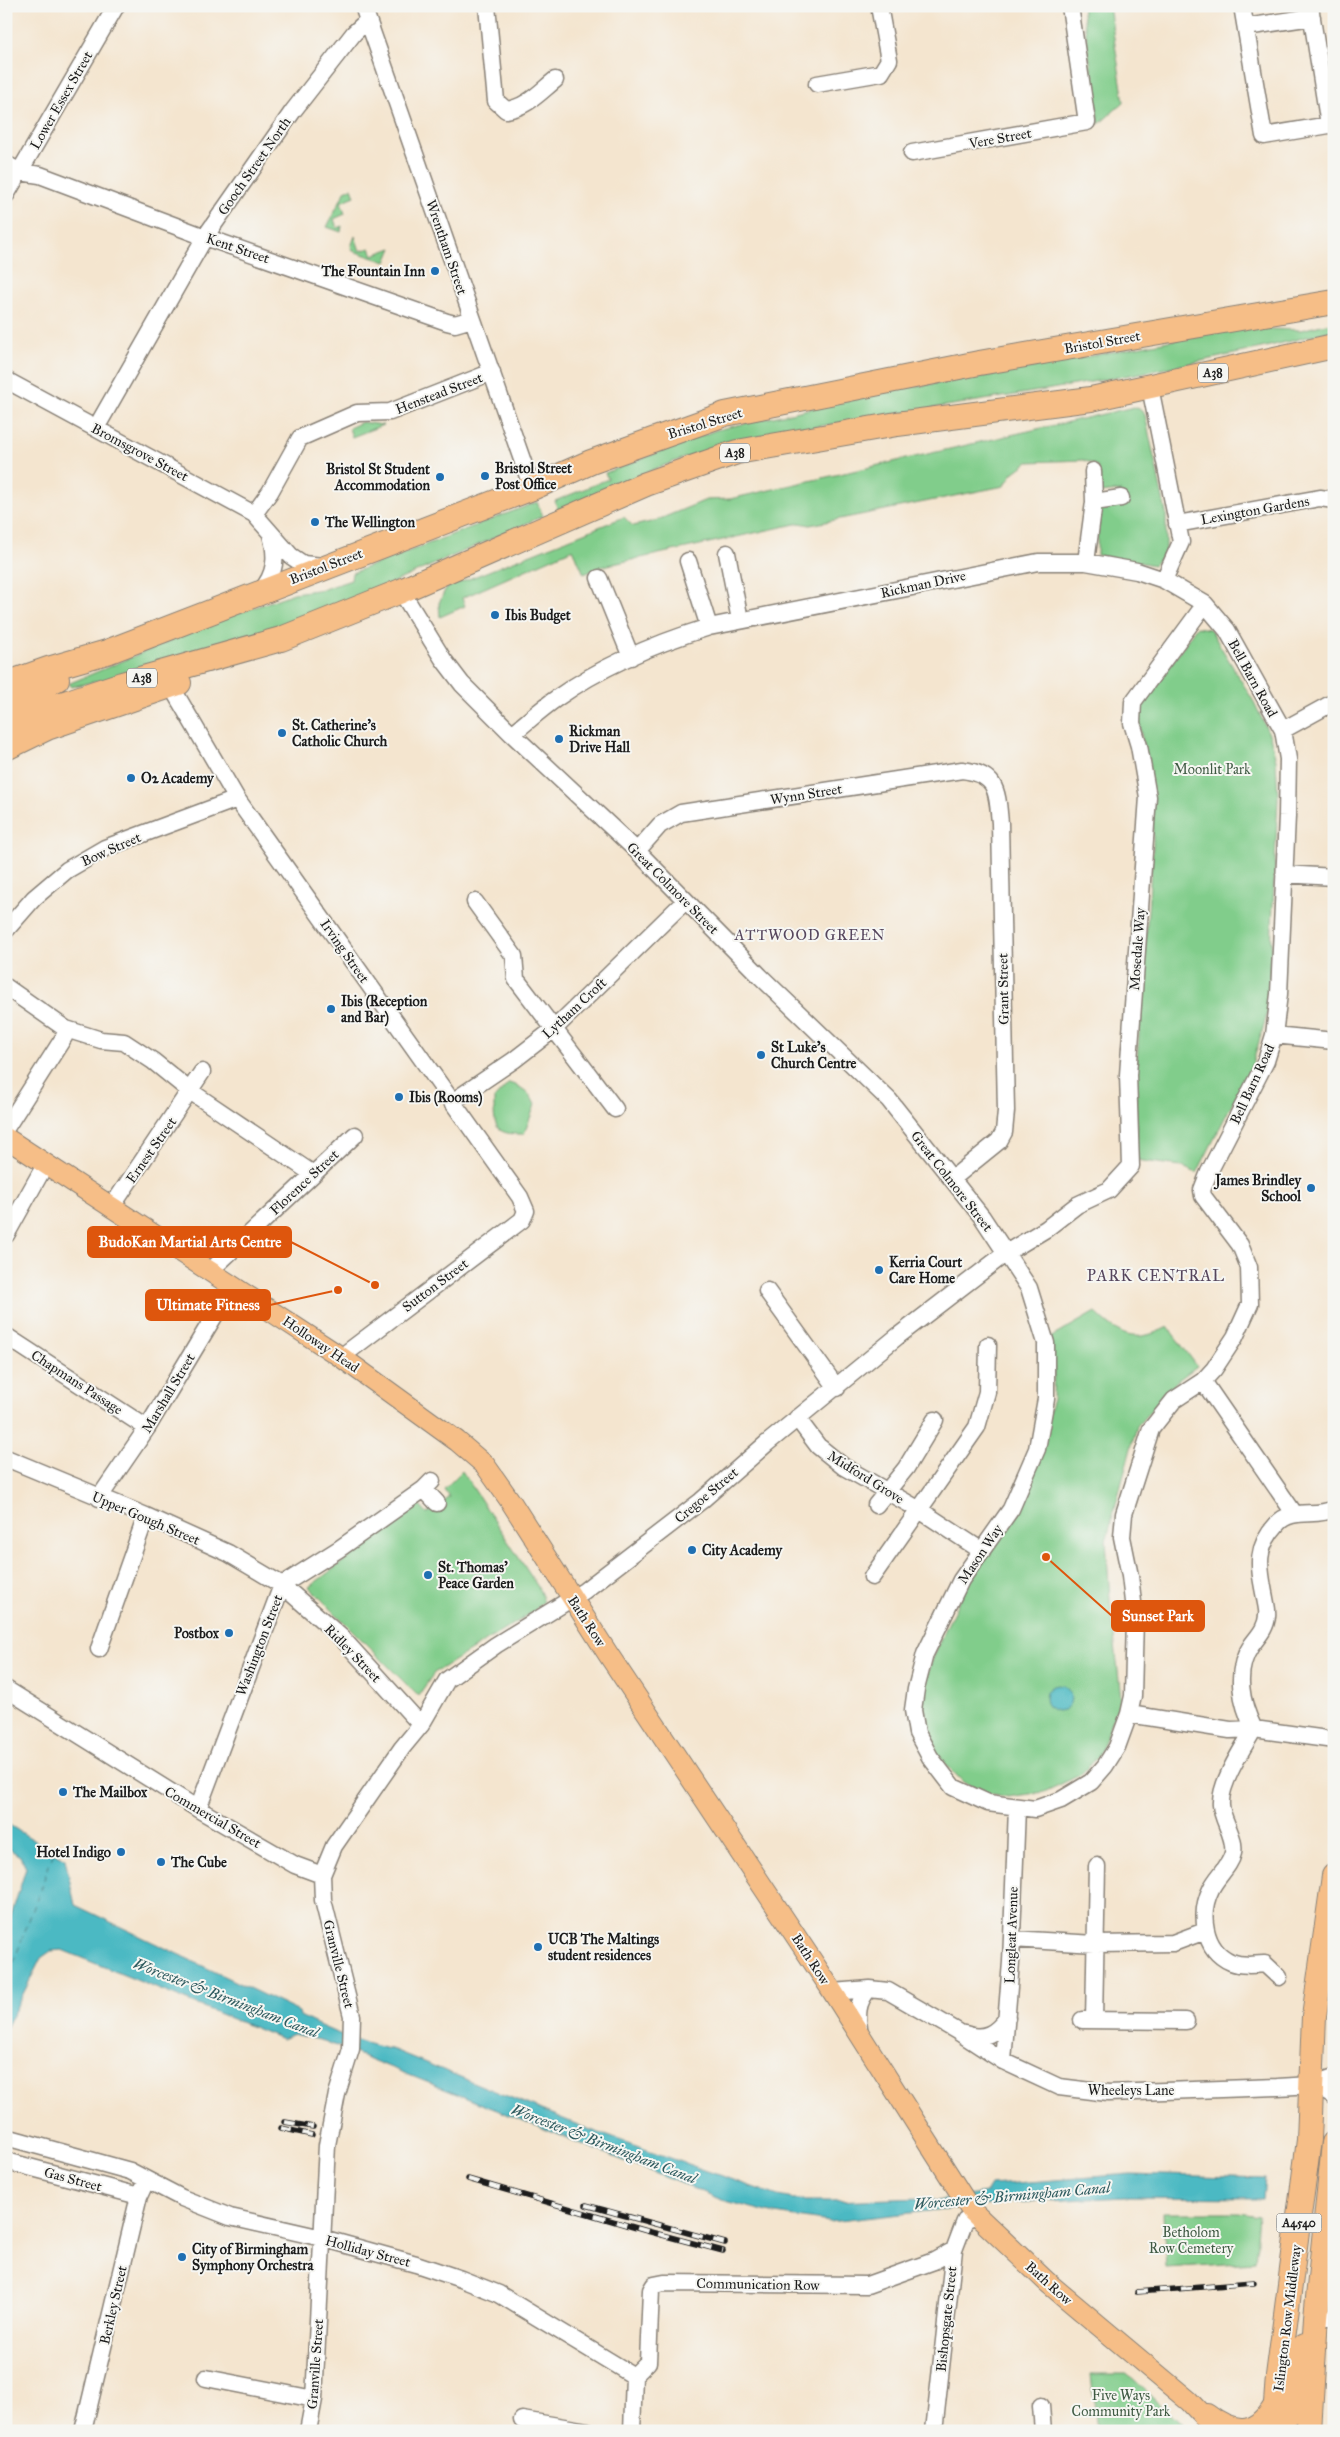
<svg xmlns="http://www.w3.org/2000/svg" width="1340" height="2437" viewBox="0 0 1340 2437" font-family="'IM FELL Great Primer',serif">
	<rect width="100%" height="100%" fill="#f6f6f2"/>
	<filter id="ink" filterUnits="userSpaceOnUse"><feTurbulence type="fractalNoise" baseFrequency=".02" numOctaves="2"/><feDisplacementMap in="SourceGraphic" scale="10" xChannelSelector="R" yChannelSelector="G"/><feConvolveMatrix kernelMatrix="1 2 1 2 8 2 1 2 1" color-interpolation-filters="sRGB"/></filter>
	<filter id="wash" filterUnits="userSpaceOnUse"><feTurbulence type="fractalNoise" baseFrequency=".0096" numOctaves="4" result="noise"/><feDisplacementMap in="SourceGraphic" scale="20" xChannelSelector="R" yChannelSelector="G"/><feGaussianBlur stdDeviation="1.12" result="paint"/><feColorMatrix in="noise" values="0 0 0 0 0 0 0 0 0 0 0 0 0 0 0 0 0 1.4 0 .05"/><feComposite in="paint" operator="in"/></filter>
	<g filter="url(#wash)">
		<rect width="100%" height="100%" fill="#f4e5cf"/>
		<!-- green -->
		<path fill="#81cd8b" stroke="#4e7454" d="M1082,6H1109L1124,102L1099,124Z
			M352,188L355,196L341,202L345,214L334,219L337,228L342,226L341,232L327,227L345,191Z
			M355,236L360,251L370,248L373,255L392,248L386,262L353,251L351,247Z
			M1334,322V330C1142,381 944,404 749,438C683,455 621,482 558,510L555,501L608,479L605,473L716,430L891,390L998,374L1235,328L1301,330Z
			M1134,407L1142,410L1145,415L1166,513V551L1154,565L1097,555L1098,507L1121,491L1099,493L1097,466L1084,460L1028,462L1013,473L1004,486L810,525L800,523L604,566L584,574L573,549L462,598L465,606L440,617L439,603L446,588L624,517L633,526L655,521L706,500L730,499Z
			M362,422L383,425L352,437L349,428Z
			M537,502L543,516L333,609L127,674L71,687L68,684L222,619L294,593L324,589L351,580L352,573Z
			M1196,627L1210,629L1254,702L1270,736L1276,760L1278,798L1268,1011L1253,1062L1197,1173L1180,1166L1136,1160V1074L1153,844L1152,801L1138,714Z
			M509,1083C522,1087 530,1092 535,1105L524,1134C493,1135 494,1126 494,1099Z
			M1095,1312C1121,1337 1134,1344 1168,1327L1197,1366L1177,1381L1137,1426L1106,1541L1110,1600L1121,1698L1099,1756L1080,1775L1044,1792L1008,1797L983,1792L963,1782L935,1753L924,1732L920,1707L924,1682L941,1638L970,1578L1019,1513L1053,1399L1054,1364L1050,1338Z
			M462,1471L538,1587L544,1601L533,1612L434,1673L418,1696L309,1587L419,1505L427,1514L449,1497L444,1489Z
			M1163,2213H1238L1259,2216L1255,2262L1166,2268Z
			M1091,2374H1128L1189,2431H1097Z"/>
		<!-- water -->
		<path fill="#4bb9c3" stroke="#346a70" d="M1045 1698a13 13 0 1 1 26 0a13 13 0 1 1-26 0Z
			M6,1823L65,1859L75,1905L299,2012L300,2016C331,2032 360,2043 394,2050L588,2129L778,2196L803,2201H830L924,2198L937,2201L986,2193L991,2185L1130,2174L1265,2178L1263,2198L1125,2197L990,2204L830,2222L775,2214L722,2200L324,2041L294,2034L282,2039L62,1950L51,1951L41,1958L6,2028V1932L26,1868L20,1856L6,1847Z"/>
		<g fill="none" stroke-linecap="round" stroke-linejoin="round">
			<!-- ferry -->
			<path stroke="#2f5b5f" stroke-width="1" stroke-dasharray="6 5" stroke-linecap="butt" d="M6,1983L54,1852"/>
		</g>
	</g>
	<g filter="url(#ink)">
		<g fill="none" stroke-linecap="round" stroke-linejoin="round">
			<!-- minor casing -->
			<g stroke="#888076" stroke-width="19">
				<path id="minor" d="M363,6L532,488
					M487,6L496,101L506,110C526,108 540,92 555,80
					M1242,6L1264,136L1329,125L1310,6
					M1246,27L1312,17
					M817,84L881,73L889,60L879,6
					M912,153L1087,122L1070,6
					M6,164L20,172L40,175L205,237L447,322L455,324L472,319
					M6,195L116,6
					M6,380L254,514L291,556L303,564L323,566
					M1150,387L1181,542L1164,580
					M96,428L205,237L293,111L354,33L368,20
					M1094,502L1121,498
					M254,514L270,492L300,438L357,413L390,412L492,372
					M1177,524L1320,498L1334,500
					M727,553L740,620
					M688,561L709,627
					M1086,562L1094,502L1093,471
					M599,578L631,657
					M261,591C276,574 277,556 271,535
					M401,591L443,659L462,684L512,734L637,851L760,976L889,1100L982,1217L1029,1288L1046,1343V1399L1037,1449L1011,1509L961,1580L925,1654L916,1689L913,1710L917,1733L930,1757L953,1787L988,1803L1035,1809L1061,1800L1091,1782L1105,1766L1117,1747L1129,1714L1133,1696L1135,1619L1130,1576L1122,1537L1124,1514L1151,1429L1174,1400L1203,1381L1214,1369L1235,1337L1250,1304L1249,1267L1240,1245L1203,1196L1202,1190L1209,1172L1266,1061L1274,1035L1279,994L1287,816L1288,759L1283,730L1227,630L1205,604L1164,580L1137,571L1086,562H1038L709,627C657,643 602,666 557,698C541,709 527,722 512,734
					M171,686L237,799L520,1197L526,1211L522,1220L341,1357
					M1283,730L1334,702
					M637,851L660,825L681,813L962,770C998,774 997,792 1000,823L1006,1111L1004,1132L999,1141L952,1179
					M1284,874L1334,877
					M475,902L514,956L516,979L615,1109
					M6,930L34,898L67,870L105,848L237,799
					M6,987L66,1029L101,1040L124,1042L153,1061L190,1091L313,1174
					M1274,1035L1334,1041
					M452,1102L514,1060L554,1029L685,901
					M6,1128L64,1037L66,1029
					M111,1208L202,1072
					M6,1235L45,1165
					M210,1271L355,1135
					M767,1291L837,1388
					M6,1336L147,1428
					M1203,1381L1294,1513
					M797,1418L818,1446L844,1467L918,1509L982,1551
					M6,1458L146,1516L228,1553L282,1585L341,1637L421,1725
					M424,1489L437,1503
					M99,1498L147,1428L233,1285
					M876,1505L906,1468L935,1420
					M872,1577L977,1427L987,1392L988,1345
					M99,1649L146,1516
					M6,1689L198,1809L295,1865L322,1875
					M1129,1714L1230,1730L1254,1729L1334,1740
					M1254,1729C1244,1746 1219,1784 1221,1805C1222,1821 1236,1837 1233,1853C1230,1867 1217,1876 1211,1889C1199,1913 1203,1950 1231,1962C1242,1966 1253,1965 1265,1964L1279,1977
					M1254,1729C1241,1703 1234,1671 1251,1646C1258,1636 1266,1629 1267,1616C1268,1611 1266,1604 1265,1598C1259,1567 1254,1549 1277,1524C1292,1507 1315,1518 1334,1509
					M198,1809L282,1585L339,1549L424,1489L432,1481
					M1012,1939L1095,1944L1173,1943L1205,1931
					M833,1992L869,1989L888,1991L957,2031L1003,2061L1059,2087L1108,2093L1278,2087L1312,2085L1334,2077
					M1082,2020L1186,2021
					M1094,2020L1097,1866
					M860,2034C857,2017 856,2002 869,1989
					M965,2034C984,2041 996,2033 1007,2018
					M1003,2061L1011,1962L1017,1808
					M1312,2085L1320,2087L1334,2096
					M6,2137L130,2171L182,2198L230,2217L322,2238L416,2264L461,2279L499,2294L634,2376
					M6,2161L139,2196
					M1316,2317H1334
					M634,2376L648,2362L651,2290L654,2285L664,2283L867,2285L934,2261L954,2250
					M206,2378L314,2399
					M1041,2406L1043,2431
					M522,2420L588,2431
					M83,2431L139,2196L146,2181
					M308,2431L314,2399L327,2145L337,2094L351,2049L352,2016L323,1900L322,1875L334,1846L402,1748L421,1725L447,1680L496,1645L584,1591L701,1501L766,1444L898,1336L1006,1253L1046,1229L1077,1205L1109,1190L1131,1166L1128,1075L1148,797L1139,746L1132,723L1133,702L1205,604
					M632,2431L634,2376
					M934,2431L954,2250L965,2221L976,2216"/>
			</g>
			<!-- major casing -->
			<g stroke="#888076" stroke-width="22">
				<path id="major" d="M6,1138L341,1357L457,1441L485,1465L511,1502L608,1654L829,1986L971,2210L1047,2282L1189,2401L1217,2431
					M1207,2414C1237,2437 1259,2434 1276,2401"/>
			</g>
			<!-- highway casing -->
			<g stroke="#888076" stroke-width="26">
				<path id="highway" d="M6,684L48,669L107,652L532,488L591,462L725,414L979,363L1334,302
					M6,706L57,679
					M6,728L50,708L122,684L281,639L401,591L646,484L737,452L897,424L1091,399L1334,346
					M6,748L47,728L179,683
					M1289,2414L1296,2374L1305,2345
					M1274,2431L1278,2376L1309,2140L1314,2016L1334,1876
					M1309,2431L1316,2317L1334,2143"/>
			</g>
			<!-- minor -->
			<use href="#minor" stroke="#fff" stroke-width="16"/>
			<!-- major -->
			<use href="#major" stroke="#f6be87" stroke-width="20"/>
			<!-- highway -->
			<use href="#highway" stroke="#f6be87" stroke-width="24"/>
			<!-- rail casing -->
			<g stroke="#1c1c1c" stroke-width="5.5">
				<path id="rail" d="M285,2122L313,2127
					M281,2128L312,2135
					M468,2179L647,2231L723,2251
					M586,2205L725,2243
					M1137,2292L1254,2283"/>
			</g>
			<!-- rail -->
			<use href="#rail" stroke="#f6f6f2" stroke-width="4" stroke-dasharray="11" stroke-linecap="butt"/>
		</g>
	</g>
	<!-- markers -->
	<g fill="#1f6fb2" stroke="#f6f6f2" stroke-width="2">
		<circle cx="435" cy="271" r="5"/>
		<circle cx="485" cy="476" r="5"/>
		<circle cx="440" cy="477" r="5"/>
		<circle cx="315" cy="522" r="5"/>
		<circle cx="495" cy="615" r="5"/>
		<circle cx="282" cy="733" r="5"/>
		<circle cx="559" cy="739" r="5"/>
		<circle cx="131" cy="778" r="5"/>
		<circle cx="331" cy="1009" r="5"/>
		<circle cx="761" cy="1055" r="5"/>
		<circle cx="399" cy="1097" r="5"/>
		<circle cx="1311" cy="1188" r="5"/>
		<circle cx="879" cy="1270" r="5"/>
		<circle cx="692" cy="1550" r="5"/>
		<circle cx="428" cy="1575" r="5"/>
		<circle cx="229" cy="1633" r="5"/>
		<circle cx="63" cy="1792" r="5"/>
		<circle cx="121" cy="1852" r="5"/>
		<circle cx="161" cy="1862" r="5"/>
		<circle cx="538" cy="1947" r="5"/>
		<circle cx="182" cy="2257" r="5"/>
	</g>
	<g text-anchor="middle" stroke-width="4" stroke-linejoin="round" paint-order="stroke">
		<!-- shield labels -->
		<g fill="#f6f6f2" stroke="#5d5d5c" stroke-width="1">
			<rect x="1198" y="363.5" width="30" height="19" rx="4"/>
			<rect x="720" y="443.5" width="30" height="19" rx="4"/>
			<rect x="127" y="668.5" width="30" height="19" rx="4"/>
			<rect x="1276.5" y="2213.5" width="45" height="19" rx="4"/>
		</g>
		<g font-size="12" font-weight="bold" fill="#1c1c1c">
			<text x="1213" y="377">A38</text>
			<text x="735" y="457">A38</text>
			<text x="142" y="682">A38</text>
			<text x="1299" y="2227">A4540</text>
		</g>
		<!-- street labels -->
		<g font-size="14" fill="#1c1c1c" stroke="#f6f6f2">
			<text transform="translate(61 100) rotate(-60)" y="5">Lower Essex Street</text>
			<text transform="translate(1000 138) rotate(-10)" y="5">Vere Street</text>
			<text transform="translate(254 166) rotate(-55)" y="5">Gooch Street North</text>
			<text transform="translate(447 247) rotate(71)" y="5">Wrentham Street</text>
			<text transform="translate(238 248) rotate(19)" y="5">Kent Street</text>
			<text transform="translate(1102 342) rotate(-10)" y="5">Bristol Street</text>
			<text transform="translate(439 393) rotate(-21)" y="5">Henstead Street</text>
			<text transform="translate(705 423) rotate(-17)" y="5">Bristol Street</text>
			<text transform="translate(140 452) rotate(28)" y="5">Bromsgrove Street</text>
			<text transform="translate(1255 510) rotate(-10)" y="5">Lexington Gardens</text>
			<text transform="translate(326 566) rotate(-21)" y="5">Bristol Street</text>
			<text transform="translate(923 584) rotate(-12)" y="5">Rickman Drive</text>
			<text transform="translate(1253 678) rotate(61)" y="5">Bell Barn Road</text>
			<text transform="translate(806 794) rotate(-9)" y="5">Wynn Street</text>
			<text transform="translate(111 849) rotate(-24)" y="5">Bow Street</text>
			<text transform="translate(673 888) rotate(45)" y="5">Great Colmore Street</text>
			<text transform="translate(1137 949) rotate(-86)" y="5">Mosedale Way</text>
			<text transform="translate(345 951) rotate(55)" y="5">Irving Street</text>
			<text transform="translate(1003 989) rotate(-91)" y="5">Grant Street</text>
			<text transform="translate(574 1008) rotate(-43)" y="5">Lytham Croft</text>
			<text transform="translate(1252 1084) rotate(-65)" y="5">Bell Barn Road</text>
			<text transform="translate(151 1150) rotate(-55)" y="5">Ernest Street</text>
			<text transform="translate(952 1181) rotate(52)" y="5">Great Colmore Street</text>
			<text transform="translate(304 1182) rotate(-43)" y="5">Florence Street</text>
			<text transform="translate(435 1285) rotate(-37)" y="5">Sutton Street</text>
			<text transform="translate(321 1344) rotate(34)" y="5">Holloway Head</text>
			<text transform="translate(77 1382) rotate(33)" y="5">Chapmans Passage</text>
			<text transform="translate(168 1393) rotate(-59)" y="5">Marshall Street</text>
			<text transform="translate(866 1477) rotate(32)" y="5">Midford Grove</text>
			<text transform="translate(706 1495) rotate(-40)" y="5">Cregoe Street</text>
			<text transform="translate(146 1518) rotate(23)" y="5">Upper Gough Street</text>
			<text transform="translate(980 1554) rotate(-56)" y="5">Mason Way</text>
			<text transform="translate(587 1621) rotate(57)" y="5">Bath Row</text>
			<text transform="translate(259 1645) rotate(-69)" y="5">Washington Street</text>
			<text transform="translate(353 1653) rotate(46)" y="5">Ridley Street</text>
			<text transform="translate(213 1817) rotate(30)" y="5">Commercial Street</text>
			<text transform="translate(1011 1935) rotate(-88)" y="5">Longleat Avenue</text>
			<text transform="translate(811 1959) rotate(57)" y="5">Bath Row</text>
			<text transform="translate(339 1964) rotate(76)" y="5">Granville Street</text>
			<text x="1131" y="2095">Wheeleys Lane</text>
			<text transform="translate(73 2179) rotate(15)" y="5">Gas Street</text>
			<text transform="translate(368 2251) rotate(15)" y="5">Holliday Street</text>
			<text transform="translate(1049 2283) rotate(42)" y="5">Bath Row</text>
			<text transform="translate(758 2284) rotate(1)" y="5">Communication Row</text>
			<text transform="translate(113 2305) rotate(-77)" y="5">Berkley Street</text>
			<text transform="translate(1287 2318) rotate(-83)" y="5">Islington Row Middleway</text>
			<text transform="translate(946 2319) rotate(-84)" y="5">Bishopsgate Street</text>
			<text transform="translate(315 2364) rotate(-86)" y="5">Granville Street</text>
		</g>
		<!-- poi labels -->
		<g font-size="14" font-weight="bold" fill="#1c1c1c" stroke="#f6f6f2" text-anchor="start">
			<text x="425" y="276" text-anchor="end">The Fountain Inn</text>
			<text x="495" y="473">Bristol Street<tspan x="495" dy="16">Post Office</tspan></text>
			<text x="430" y="474" text-anchor="end">Bristol St Student<tspan x="430" dy="16">Accommodation</tspan></text>
			<text x="325" y="527">The Wellington</text>
			<text x="505" y="620">Ibis Budget</text>
			<text x="292" y="730">St. Catherine's<tspan x="292" dy="16">Catholic Church</tspan></text>
			<text x="569" y="736">Rickman<tspan x="569" dy="16">Drive Hall</tspan></text>
			<text x="141" y="783">O2 Academy</text>
			<text x="341" y="1006">Ibis (Reception<tspan x="341" dy="16">and Bar)</tspan></text>
			<text x="771" y="1052">St Luke's<tspan x="771" dy="16">Church Centre</tspan></text>
			<text x="409" y="1102">Ibis (Rooms)</text>
			<text x="1301" y="1185" text-anchor="end">James Brindley<tspan x="1301" dy="16">School</tspan></text>
			<text x="889" y="1267">Kerria Court<tspan x="889" dy="16">Care Home</tspan></text>
			<text x="702" y="1555">City Academy</text>
			<text x="438" y="1572">St. Thomas'<tspan x="438" dy="16">Peace Garden</tspan></text>
			<text x="219" y="1638" text-anchor="end">Postbox</text>
			<text x="73" y="1797">The Mailbox</text>
			<text x="111" y="1857" text-anchor="end">Hotel Indigo</text>
			<text x="171" y="1867">The Cube</text>
			<text x="548" y="1944">UCB The Maltings<tspan x="548" dy="16">student residences</tspan></text>
			<text x="192" y="2254">City of Birmingham<tspan x="192" dy="16">Symphony Orchestra</tspan></text>
		</g>
		<!-- park labels -->
		<g font-size="14" fill="#3f5a43" stroke="#f6f6f2">
			<text x="1212" y="774">Moonlit Park</text>
			<text x="1191" y="2237">Betholom<tspan x="1191" dy="16">Row Cemetery</tspan></text>
			<text x="1121" y="2400">Five Ways<tspan x="1121" dy="16">Community Park</tspan></text>
		</g>
		<!-- neighbourhood labels -->
		<g font-size="15" letter-spacing="1" fill="#56465d" stroke="#f6f6f2">
			<text x="810" y="940">ATTWOOD GREEN</text>
		</g>
		<!-- water labels -->
		<g font-size="15" font-style="italic" fill="#2f5b5f" stroke="#f6f6f2">
			<text transform="translate(226 1998) rotate(21)" y="5">Worcester &amp; Birmingham Canal</text>
			<text transform="translate(604 2144) rotate(21)" y="5">Worcester &amp; Birmingham Canal</text>
			<text transform="translate(1012 2196) rotate(-5)" y="5">Worcester &amp; Birmingham Canal</text>
		</g>
		<!-- quarter labels -->
		<g font-size="16" letter-spacing="1" fill="#56465d" stroke="#f6f6f2">
			<text x="1156" y="1281">PARK CENTRAL</text>
		</g>
	</g>
	<!-- callouts -->
	<path fill="none" stroke="#de560d" stroke-width="2" d="M375 1285L291 1242M338 1290L270 1305M1046 1557L1112 1616"/>
	<g fill="#de560d" stroke="#f6f6f2" stroke-width="2">
		<circle cx="375" cy="1285" r="5"/>
		<circle cx="338" cy="1290" r="5"/>
		<circle cx="1046" cy="1557" r="5"/>
	</g>
	<g fill="#de560d" stroke="#de560d" stroke-width="2">
		<rect x="88" y="1227" width="203" height="30" rx="5"/>
		<rect x="146" y="1290" width="124" height="30" rx="5"/>
		<rect x="1112" y="1601" width="92" height="30" rx="5"/>
	</g>
	<g font-size="15" text-anchor="middle" font-weight="bold" fill="#fff">
		<text x="190" y="1247">BudoKan Martial Arts Centre</text>
		<text x="208" y="1310">Ultimate Fitness</text>
		<text x="1158" y="1621">Sunset Park</text>
	</g>
	<!-- margin -->
	<rect width="1340" height="2437" fill="none" stroke="#f6f6f2" stroke-width="25"/>
</svg>
